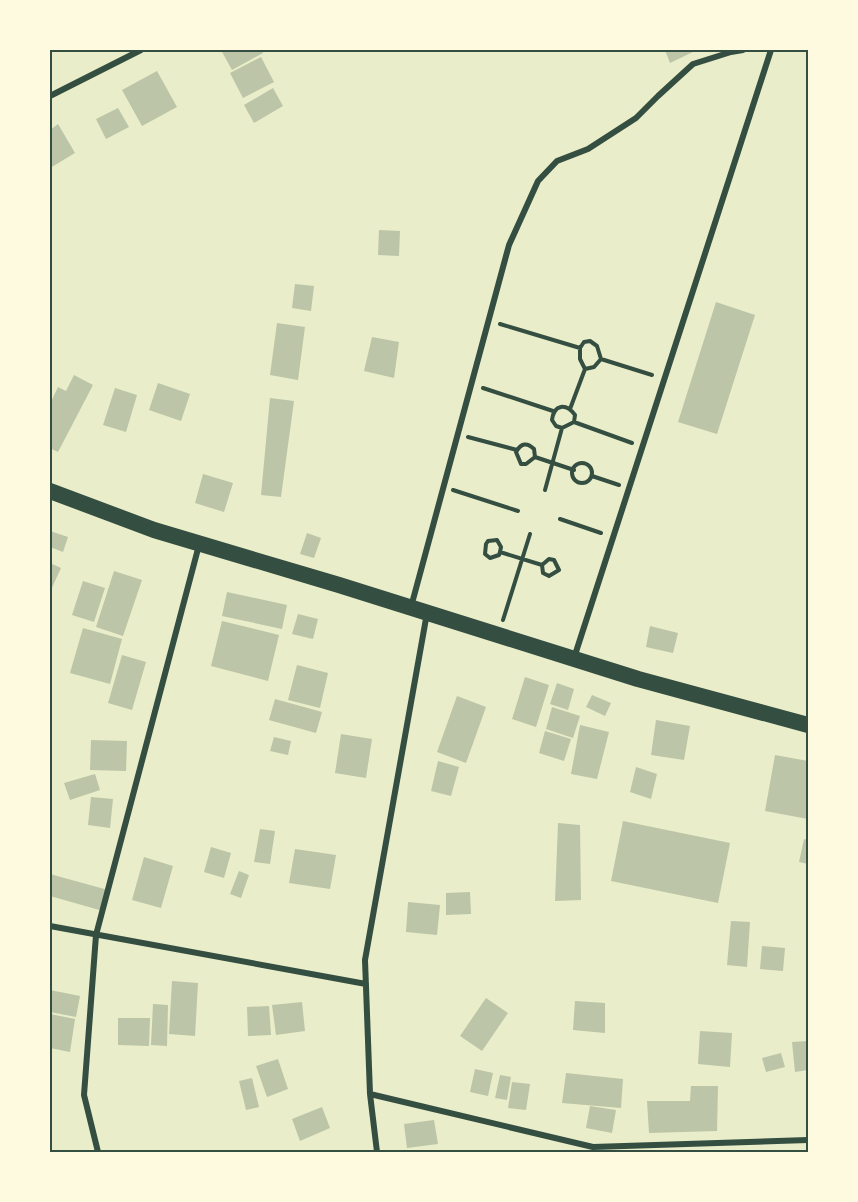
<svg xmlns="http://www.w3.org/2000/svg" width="858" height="1202" viewBox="0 0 858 1202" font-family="'DejaVu Sans',sans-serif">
	<rect width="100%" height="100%" fill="#e9edc9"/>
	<!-- building -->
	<path fill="#bcc5a7" d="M221,50H262L263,53L232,70Z
		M665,50H697L670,63Z
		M261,57L274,82L243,98L230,73Z
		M157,71L177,107L142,126L122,90Z
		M273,88L283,106L254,123L244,105Z
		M118,108L129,127L106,139L96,119Z
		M58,124L75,153L50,168V130Z
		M379,230L400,231L399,256L378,255Z
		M295,284L314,286L311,311L292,308Z
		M716,302L755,315L717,434L678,422Z
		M277,323L305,327L298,380L270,375Z
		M372,337L399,342L394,378L364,371Z
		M74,375L93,385L58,452L50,448V404L58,387L66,391Z
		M158,383L190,394L181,421L149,410Z
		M115,388L137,395L126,432L103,425Z
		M270,398L294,401L281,497L261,495Z
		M203,474L233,483L224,512L195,503Z
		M50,531L68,537L63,552L50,547Z
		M307,533L321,538L314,558L300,554Z
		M50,563L61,568L50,592Z
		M114,571L142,580L123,636L96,627Z
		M83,581L105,588L94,622L72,615Z
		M227,592L287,605L282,629L222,616Z
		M298,614L318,619L313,639L292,634Z
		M222,621L279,635L268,681L211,666Z
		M650,626L678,633L673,653L646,647Z
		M83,628L122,639L110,684L70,673Z
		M122,655L146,662L132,710L108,703Z
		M297,665L328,673L320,708L288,700Z
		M525,677L549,685L536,727L512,719Z
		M557,683L574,689L568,710L550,704Z
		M592,695L611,703L605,716L586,707Z
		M457,696L486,707L466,763L437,752Z
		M275,699L322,712L316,733L269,720Z
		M552,707L580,716L573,738L546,729Z
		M656,720L690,726L684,760L651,755Z
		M580,725L609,732L597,779L571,774Z
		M545,731L571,739L564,761L539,753Z
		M341,734L372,739L366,778L335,773Z
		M274,737L291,741L288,755L270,751Z
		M91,740L127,741L126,771L90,770Z
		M775,755L808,761V819L765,811Z
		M438,761L459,767L451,796L431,791Z
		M636,767L657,774L651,799L630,792Z
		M95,774L100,790L70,800L64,783Z
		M91,797L113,799L110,828L88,825Z
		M623,821L730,843L718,903L611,881Z
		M558,823L580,825L581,900L555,901Z
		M260,829L275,831L270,864L254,862Z
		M804,839L808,840V864L799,862Z
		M211,847L231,853L224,878L204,872Z
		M295,849L336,855L330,889L289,883Z
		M144,857L173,866L161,908L132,900Z
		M239,871L249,875L241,898L230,894Z
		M50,874L108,890L103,911L50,896Z
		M470,892L471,914L446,915V893Z
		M408,902L440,905L437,935L406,932Z
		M731,921L750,922L747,967L727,965Z
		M762,946L785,948L783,971L760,969Z
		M172,981L198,983L195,1036L169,1034Z
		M50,990L80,996L76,1017L50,1012Z
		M486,998L508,1013L482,1051L460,1036Z
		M575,1001L605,1003V1033L573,1030Z
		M302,1002L305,1031L276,1035L272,1005Z
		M153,1004L168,1005L167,1046L151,1045Z
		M269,1006L271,1035L248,1036L247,1007Z
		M50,1014L75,1019L70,1052L50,1048Z
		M118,1018H150L149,1046L118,1045Z
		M700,1031L732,1033L730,1067L698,1064Z
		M808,1041V1070L795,1072L792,1042Z
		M781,1053L785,1067L766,1072L762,1058Z
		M278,1059L288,1089L267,1097L256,1066Z
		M475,1069L493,1073L488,1096L470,1092Z
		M566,1073L623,1079L621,1108L562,1103Z
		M500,1075L511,1077L507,1100L495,1098Z
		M252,1078L259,1107L246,1110L239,1081Z
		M512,1082L530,1084L526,1110L508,1108Z
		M691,1086H718L717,1131L649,1133L647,1101H690Z
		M590,1106L616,1110L612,1133L586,1128Z
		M322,1107L330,1128L300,1141L292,1119Z
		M434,1120L438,1144L407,1148L404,1124Z"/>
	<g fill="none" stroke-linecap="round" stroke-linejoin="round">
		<!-- path -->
		<path stroke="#344e41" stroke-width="4" d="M500,324L580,348
			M601,359L652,375
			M483,388L553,411
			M570,409L585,369L594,367L601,359L597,346L590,341L584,342L580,348V359L585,369
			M574,422L632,443
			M468,437L517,450
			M535,457L534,449C527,442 521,443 516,452L521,464H526L535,457L574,470
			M572 473a10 10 0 1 1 20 0a10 10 0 1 1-20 0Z
			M592,476L619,485
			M453,490L518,511
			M545,490L562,428L574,422L575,415C566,403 554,404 552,420L556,426L562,428
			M560,519L601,533
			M500,552L501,547L497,540L488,541L486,544L485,554L490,558L499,555L500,552L542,565L549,559L554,560L559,570L549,576L543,573L542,565
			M503,620L530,534"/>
		<!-- minor -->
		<path stroke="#344e41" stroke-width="6" d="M50,96L141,50
			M411,607L509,245L538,181L557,161L588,149L636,118L658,96L693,64L731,52L743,50
			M574,658L771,50
			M50,926L366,984
			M370,1094L593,1147L808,1140
			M98,1152L84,1095L96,935L199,545
			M377,1152L370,1094L365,960L427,613"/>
		<!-- trunk -->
		<path stroke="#344e41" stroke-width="16" d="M50,491L154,530L339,585L638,679L808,725"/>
	</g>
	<!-- border -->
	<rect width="858" height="1202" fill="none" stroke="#fefae0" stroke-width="102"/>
	<rect x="51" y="51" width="756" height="1100" fill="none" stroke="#344e41" stroke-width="2"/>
</svg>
